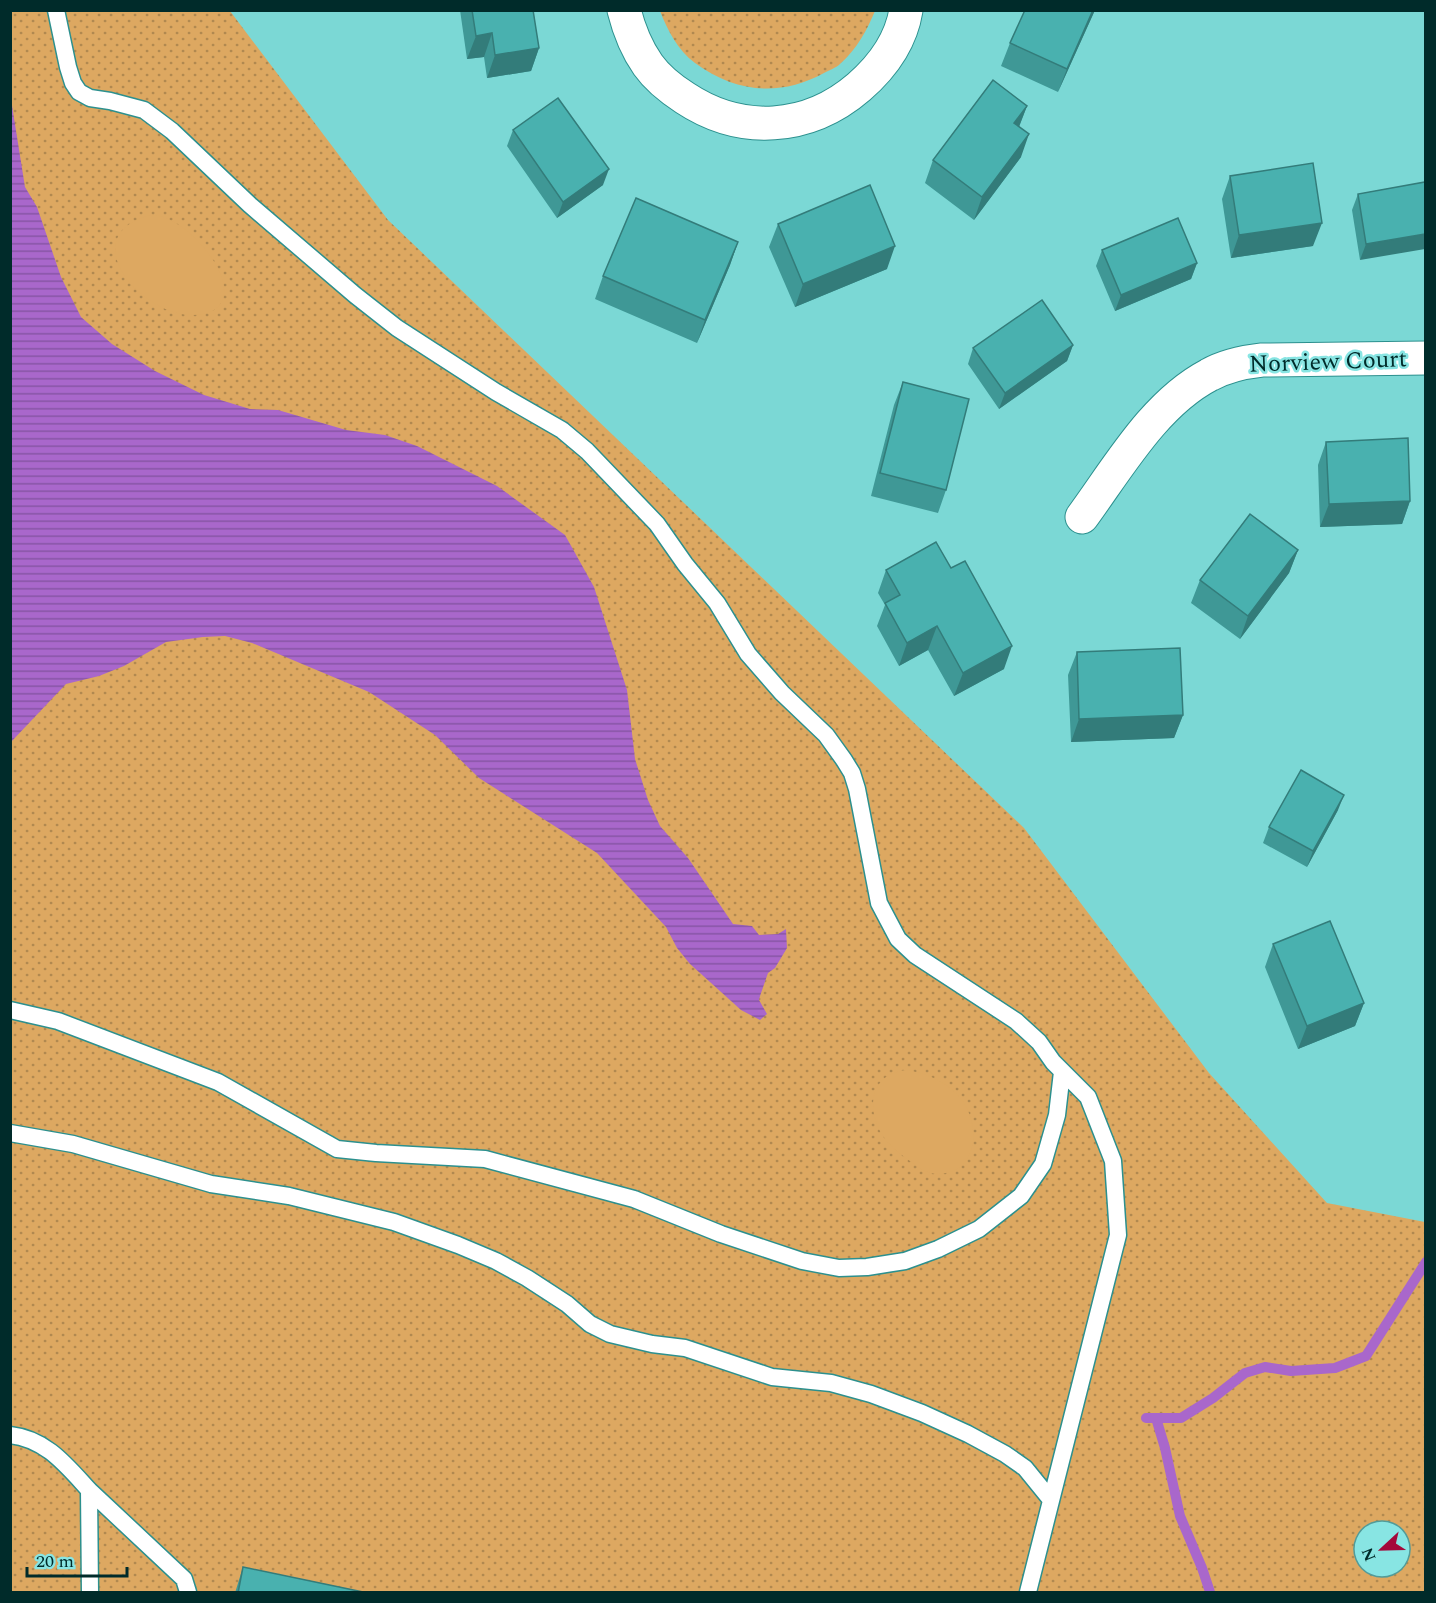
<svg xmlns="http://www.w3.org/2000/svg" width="1436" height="1603" viewBox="0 0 1436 1603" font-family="Spectral,serif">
	<defs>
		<pattern id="grass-dots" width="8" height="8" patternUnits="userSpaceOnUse" patternTransform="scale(1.5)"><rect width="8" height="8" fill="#dda861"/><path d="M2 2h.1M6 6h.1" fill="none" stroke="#b18950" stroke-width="1.8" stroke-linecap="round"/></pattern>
		<pattern id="water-rules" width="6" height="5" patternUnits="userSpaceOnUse" patternTransform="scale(1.5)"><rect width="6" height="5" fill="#a967cb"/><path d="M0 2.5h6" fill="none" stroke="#8755a5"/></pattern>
	</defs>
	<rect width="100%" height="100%" fill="#7bd8d5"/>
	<!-- grass -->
	<path fill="url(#grass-dots)" fill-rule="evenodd" d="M11,11H230L388,220L1024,828L1209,1073L1327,1203L1425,1222V1592H11ZM1364,1531H1400V1567H1364Z
		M660,11H875C867,30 857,49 840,64C836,68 829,70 824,73C780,97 736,93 695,63C678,51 667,29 660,11Z"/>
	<!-- park -->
	<path fill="#dda861" d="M151,215C193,215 258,303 203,314C148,326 68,236 151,215Z
		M907,1070C926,1074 941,1079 956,1093C981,1117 982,1172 939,1174C927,1174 919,1168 910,1161C900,1154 890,1146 883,1136C866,1110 869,1073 907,1070Z"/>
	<!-- water -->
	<path fill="url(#water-rules)" d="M10,93L25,187L37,207L61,277L81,317L112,344L155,371L204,395L250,409L278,410L346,430L385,435L417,446L497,486L565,535L594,587L627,690L635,759L648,800L660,826L688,858L733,924L752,926L759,935L778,934L786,929L787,948L775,968L768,973L760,996L759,1000L767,1014L760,1020L741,1010L690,964L677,948L666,927L597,853L479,778L435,735L369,692L252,643L225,636L203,637L166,642L124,666L99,676L66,684L11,742Z"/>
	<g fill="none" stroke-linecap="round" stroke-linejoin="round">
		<!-- stream -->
		<path stroke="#a967cb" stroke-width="10" d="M1146,1418H1181L1213,1398L1245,1373L1265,1367L1291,1371L1335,1368L1366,1356L1426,1262
			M1156,1418L1165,1448L1180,1516L1202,1568L1210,1592"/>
		<!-- lane casing -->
		<g stroke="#2c908e" stroke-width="19">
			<path id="lane" d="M56,10L68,67L73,83L79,92L90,98L110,101L144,110L172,131L250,205L355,295L397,328L496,392L562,430L587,451L657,524L685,564L717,603L748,654L782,693L826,735L844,760L852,773L857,789L879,903L898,939L915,955L1016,1021L1039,1042L1053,1062L1088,1097L1113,1161L1118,1235L1028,1592
				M10,1010L58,1021L218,1082L337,1149L376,1153L485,1159L634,1199L721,1234L802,1261L839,1268L867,1267L905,1261L938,1249L979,1229L1021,1196L1043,1164L1057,1115L1062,1072
				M10,1133L73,1144L211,1184L289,1196L394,1222L458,1245L496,1261L527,1278L567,1304L590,1324L610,1334L652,1344L685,1348L772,1377L831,1383L871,1394L922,1413L968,1434L1005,1454L1025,1468L1051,1500
				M10,1435C46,1439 66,1465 89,1490L90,1592
				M89,1490L184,1579L188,1592"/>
		</g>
		<!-- street casing -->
		<g stroke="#2c908e" stroke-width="35">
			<path id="street" d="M624,10C629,30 636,48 648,65C658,79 671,89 685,98C741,135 808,131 859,87C882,67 901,41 906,10
				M1082,517C1118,468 1154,404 1209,375C1225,366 1244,362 1262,360L1426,358"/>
		</g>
		<!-- lane -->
		<use href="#lane" stroke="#fff" stroke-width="16"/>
		<!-- street -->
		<use href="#street" stroke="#fff" stroke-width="33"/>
	</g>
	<!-- wall -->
	<path fill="#3f9896" d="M460,10H533L539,48L531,71L487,78L484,57L467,59Z
		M1095,10L1058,92L1001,66L1010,43Z
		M1027,106L1019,127L1021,157L974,220L925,183L933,160Z
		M513,130L603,185L557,218L507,146Z
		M1230,176L1313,246L1231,258L1222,199Z
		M1425,182L1360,260L1352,210L1358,194Z
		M778,224L887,269L795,307L769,247Z
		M738,242L730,265L697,343L595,299L603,276Z
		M1102,250L1197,263L1191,279L1115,311L1096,266Z
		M1073,345L1067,361L999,409L968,364L973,348Z
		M903,382L946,490L938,513L871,496L894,405Z
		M1326,442L1410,501L1402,524L1320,527L1318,465Z
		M1298,550L1289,573L1240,639L1191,603L1200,580Z
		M886,570L1004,669L954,696L928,650L899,666L877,626L885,605L878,593Z
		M1077,652L1183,715L1174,738L1071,742L1068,675Z
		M1338,810L1307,867L1263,843L1269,827Z
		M1273,944L1364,1003L1355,1026L1298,1049L1265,967Z
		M243,1567L362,1593H235Z"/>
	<!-- shaded-wall -->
	<path fill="#337c7a" d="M1093,10H1095L1058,92L1067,69Z
		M492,33L484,57L467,59L476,36Z
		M539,48L531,71L487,78L495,55Z
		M1027,106L1018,129L1014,123Z
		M1029,134L1021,157L974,220L982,197Z
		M609,169L603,185L557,218L563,202Z
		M1322,223L1313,246L1231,258L1239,235Z
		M1425,234V249L1360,260L1366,244Z
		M738,242L730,265L697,343L705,320Z
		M895,246L887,269L795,307L803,284Z
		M1197,263L1191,279L1115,311L1121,295Z
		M1073,345L1067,361L999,409L1005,393Z
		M1410,501L1402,524L1320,527L1329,504Z
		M1298,550L1289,573L1240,639L1248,616Z
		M937,626L928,650L899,666L907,643Z
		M1012,646L1004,669L954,696L963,673Z
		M1183,715L1174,738L1071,742L1079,719Z
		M1344,795L1338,810L1307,867L1313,851Z
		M1364,1003L1355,1026L1298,1049L1307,1026Z"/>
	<!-- building -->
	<path fill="#49b1af" stroke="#337c7a" stroke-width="1.5" d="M472,10H533L539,48L495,55L492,33L476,36Z
		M1025,10H1093L1067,69L1010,43Z
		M993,80L1027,106L1014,123L1029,134L982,197L933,160Z
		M558,98L609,169L563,202L513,130Z
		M1313,163L1322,223L1239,235L1230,176Z
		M1425,182V234L1366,244L1358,194Z
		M870,185L895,246L803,284L778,224Z
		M636,198L738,242L705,320L603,276Z
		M1178,218L1197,263L1121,295L1102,250Z
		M1042,300L1073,345L1005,393L973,348Z
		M903,382L969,399L946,490L880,473Z
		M1408,438L1410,501L1329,504L1326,442Z
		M1250,514L1298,550L1248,616L1200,580Z
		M936,542L951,568L965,561L1012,646L963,673L937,626L907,643L885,603L900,595L886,570Z
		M1180,648L1183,715L1079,719L1077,652Z
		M1301,770L1344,795L1313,851L1269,827Z
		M1330,921L1364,1003L1307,1026L1273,944Z
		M243,1567L363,1592L362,1593H238Z"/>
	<g text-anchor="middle" stroke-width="5" stroke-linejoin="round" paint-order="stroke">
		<!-- street labels -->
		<g font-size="24" fill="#002b2a" stroke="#88e5e3">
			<text transform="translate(1328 361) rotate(-2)" y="8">Norview Court</text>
		</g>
	</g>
	<!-- border -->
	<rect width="1436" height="1603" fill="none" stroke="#002b2a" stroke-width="24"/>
	<!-- north arrow -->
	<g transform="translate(1382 1549) rotate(248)"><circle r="28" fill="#88e5e3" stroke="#529b99" stroke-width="1.5"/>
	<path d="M0-4.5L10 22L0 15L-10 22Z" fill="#a4083a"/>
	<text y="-9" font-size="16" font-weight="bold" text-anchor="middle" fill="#002b2a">N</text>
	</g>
	<!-- scale -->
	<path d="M27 1567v9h100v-9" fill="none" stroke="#002b2a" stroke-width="3"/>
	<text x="36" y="1567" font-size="18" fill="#002b2a" stroke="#88e5e3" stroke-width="4.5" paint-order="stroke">20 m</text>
</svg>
